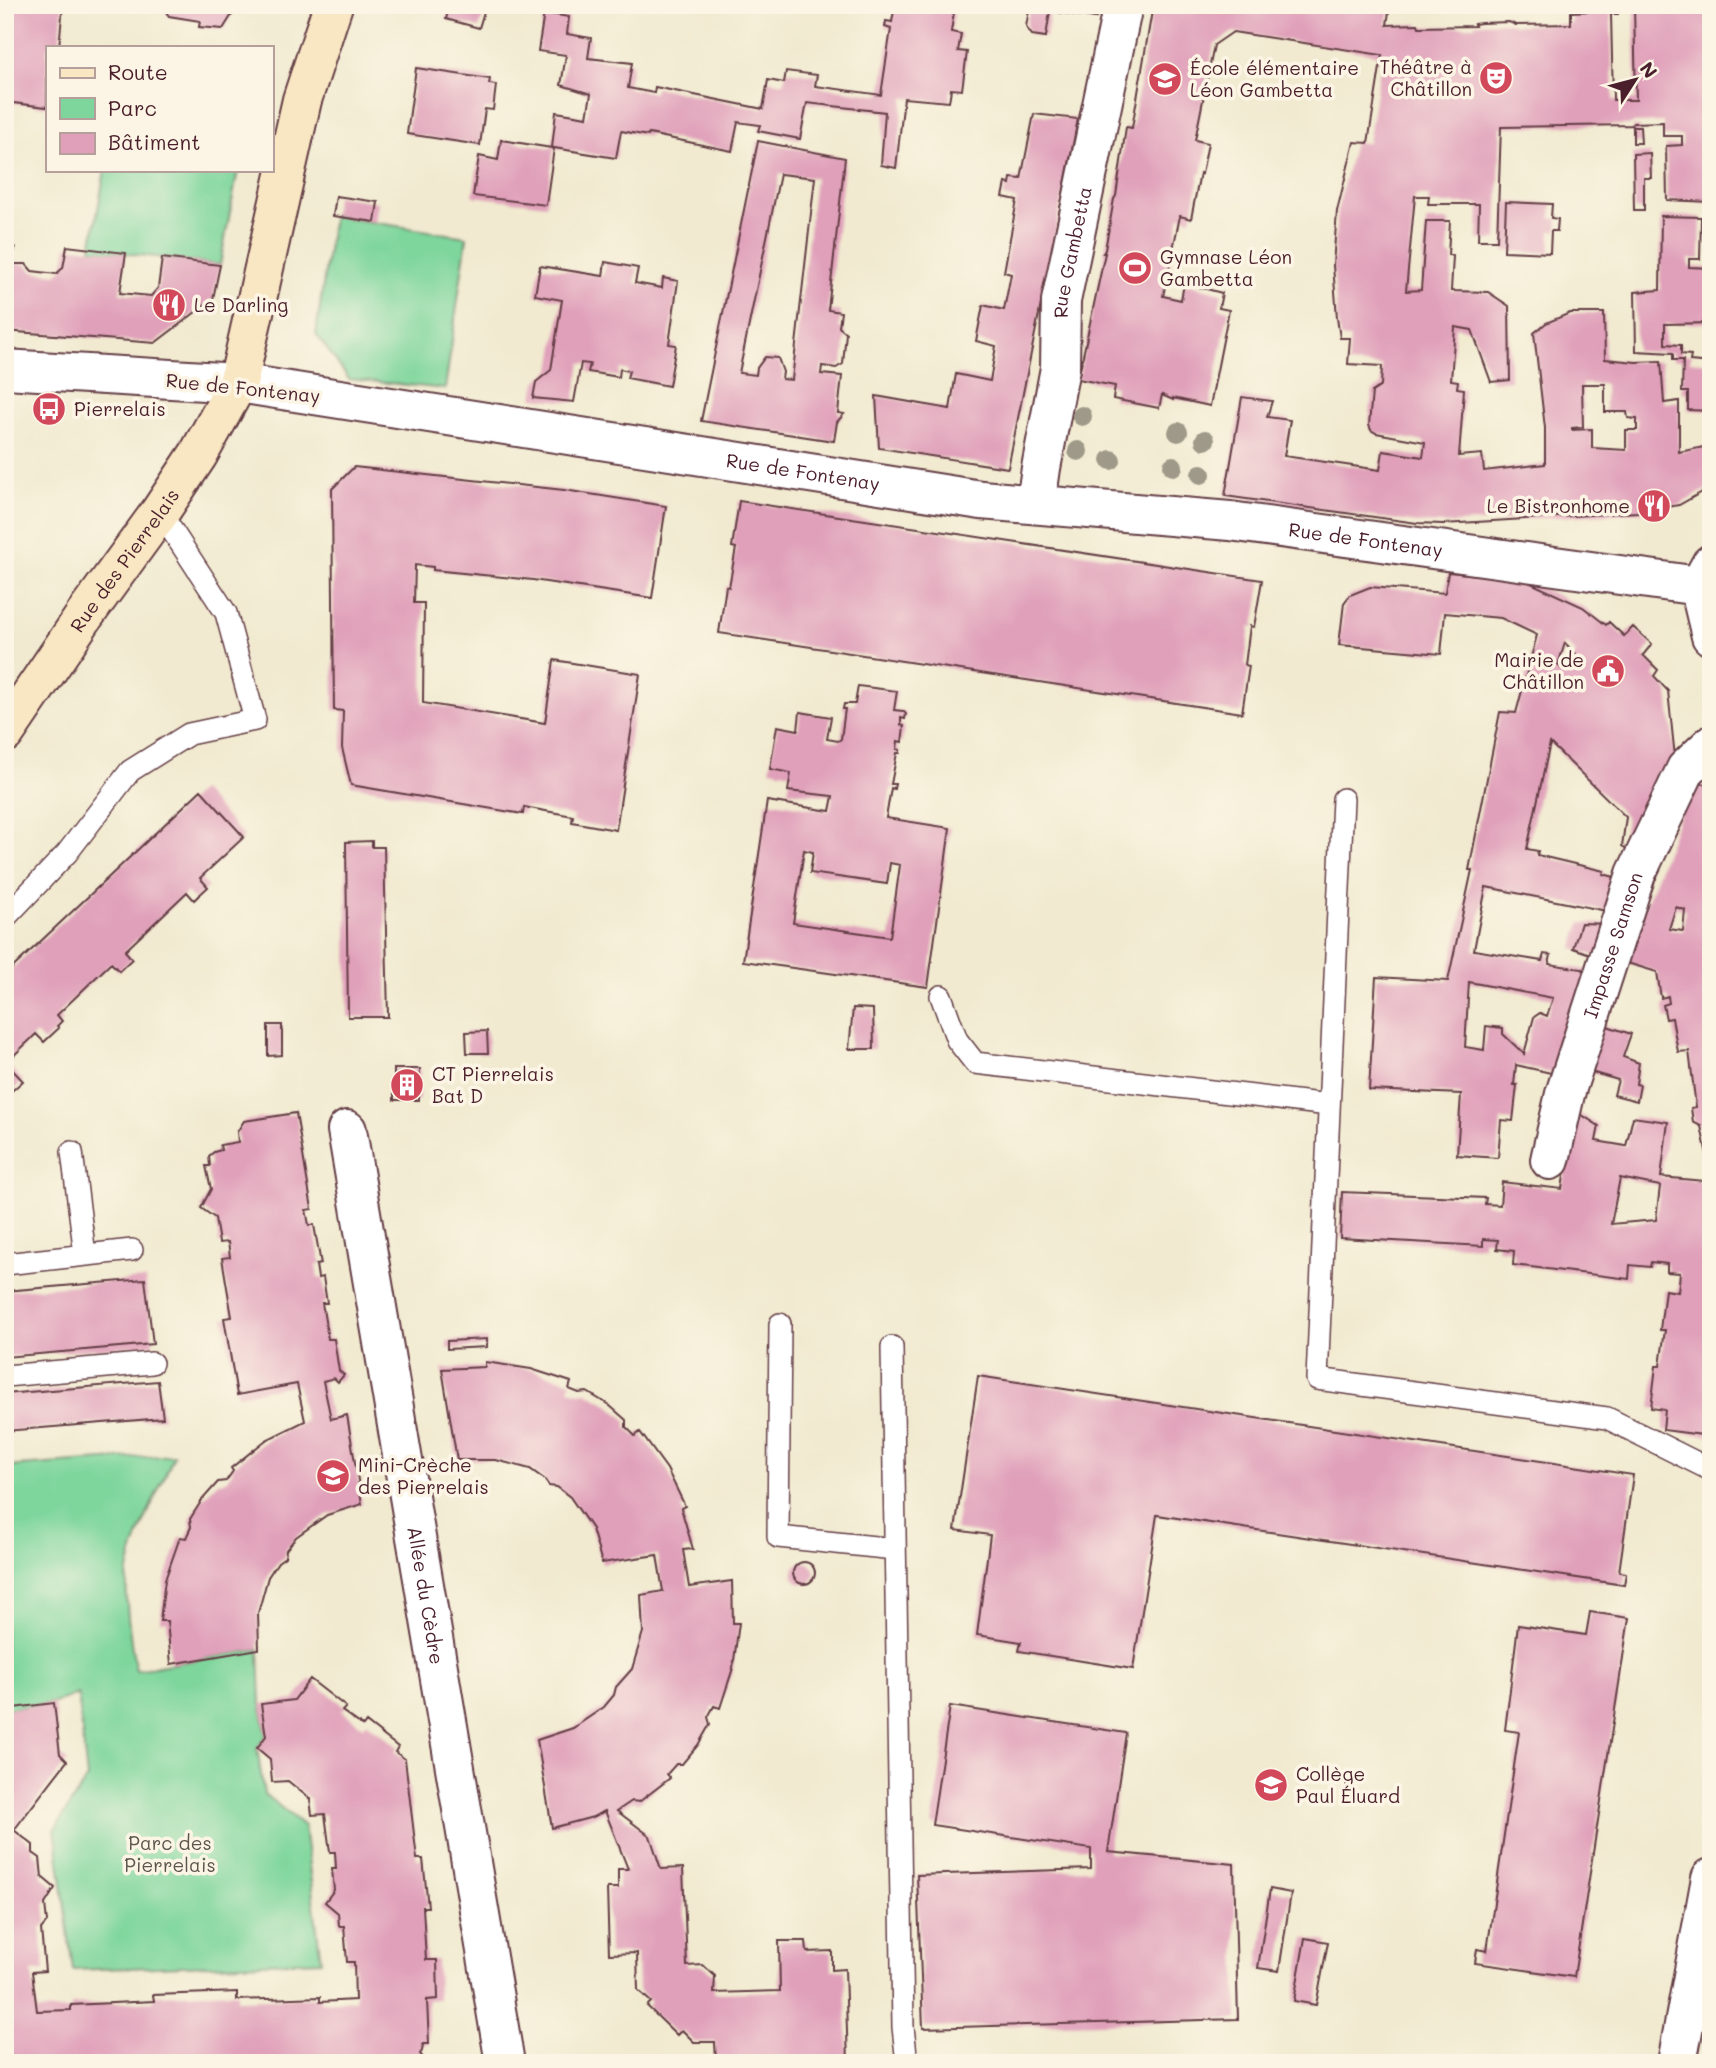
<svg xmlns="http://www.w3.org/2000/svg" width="1716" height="2068" viewBox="0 0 1716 2068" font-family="Mali,sans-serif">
	<rect width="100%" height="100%" fill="#fcf5e5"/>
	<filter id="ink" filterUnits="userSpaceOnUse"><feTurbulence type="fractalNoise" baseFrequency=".0143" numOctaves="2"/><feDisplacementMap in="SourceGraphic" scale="14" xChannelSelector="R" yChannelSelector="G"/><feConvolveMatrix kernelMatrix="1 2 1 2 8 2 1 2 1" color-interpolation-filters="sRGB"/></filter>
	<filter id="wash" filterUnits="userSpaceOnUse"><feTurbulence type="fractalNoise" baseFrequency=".00686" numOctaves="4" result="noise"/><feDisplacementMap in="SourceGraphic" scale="28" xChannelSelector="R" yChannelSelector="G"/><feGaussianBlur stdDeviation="1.57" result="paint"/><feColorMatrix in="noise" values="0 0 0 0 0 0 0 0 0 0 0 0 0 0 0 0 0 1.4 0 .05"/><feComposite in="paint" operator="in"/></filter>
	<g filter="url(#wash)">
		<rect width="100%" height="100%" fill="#f1ead0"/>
		<!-- green -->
		<path fill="#7ed69c" stroke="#647a64" stroke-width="2" d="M105,170H238L220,265L91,249Z
			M333,216L467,237L445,389L349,379L316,334Z
			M174,1455C159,1491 138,1528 129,1566C123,1593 130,1642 136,1670L259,1649L261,1704L266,1736L257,1748L264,1794L304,1826L321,1961L73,1970L55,1829L87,1778L78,1694L54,1703L5,1709V1467Z"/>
		<g id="blocks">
			<!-- building -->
			<path fill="#e0a0ba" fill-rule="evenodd" d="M5,5H63L59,47H47V107L5,102Z
				M167,5H238L223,29L199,27L200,21L169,16L166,12Z
				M450,5H486L479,28L446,19Z
				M895,5H955L951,32L961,34L958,51L967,52L962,90L951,89L949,102L904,98L896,168L881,165L885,112L807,103L800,139L758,131L760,125L738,122L732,151L649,134L648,136L621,131L616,158L554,148L546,205L473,196L479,156L498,160L501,140L552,148L556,112L587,117L591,94L561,85L566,55L538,51L544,13L569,17L567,34L591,38L588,58L632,63L628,88L654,93L655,87L763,109L768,80L784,83L786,71L817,75L815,86L881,95L891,29L885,27L886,21L892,22Z
				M1008,5H1099L1096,18L1050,11L1046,37L1032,35L1026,27L1029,10Z
				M1153,5H1390L1387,25L1418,24L1419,27L1475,26L1474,24L1481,23L1509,22L1516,25L1571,24V12L1591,11V5H1618V14H1611L1613,100H1636L1634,5H1711V202L1667,200L1666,146L1682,145V136H1663V122L1633,123L1632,125L1501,127L1497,240H1478L1479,204H1428L1429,196H1415L1406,291L1421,290L1426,221H1450L1448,255L1453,256L1451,291L1488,292L1509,306L1510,380L1491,382L1472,330L1455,327L1451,380L1458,381L1457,388L1464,389L1459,456L1482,454L1484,471L1545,464V428L1534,333L1546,323L1570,313H1604L1605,359L1636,362L1661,361L1664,403L1679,401V452L1709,446V416L1711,417V487L1679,505L1638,512L1443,524L1417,523L1225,496L1242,397L1272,401L1267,417L1290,420L1284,456L1380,470L1383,451L1423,457L1425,442L1376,433L1371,430L1369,425L1372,392L1381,386L1382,366L1348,364L1350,338H1340L1337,318L1333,265L1337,211L1354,142L1368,143L1382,55L1233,32L1214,45L1195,140L1208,143L1202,174L1200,173L1191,219L1180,216L1163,296L1181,300L1184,284H1187L1222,293L1219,308L1229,310L1210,406L1173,398V400L1162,395L1159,408L1113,399L1115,386L1078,379L1105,253H1103L1105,250L1114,199L1116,196L1126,127L1132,128ZM1582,384H1605V412H1627L1628,418L1637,419V430H1626V450L1592,448V429L1572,430V428L1583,427Z
				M416,68L490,79L489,84L496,85L493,110L485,109L480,145L407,134Z
				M1034,114L1078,119L1008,468L879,448L876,396L950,409L956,374L990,381L996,346L976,341L983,305L1004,310L1011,274L1004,272L1017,200L1003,197L1006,183L1010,184L1011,178L1021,179Z
				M1633,127H1640L1641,143H1633Z
				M758,141L845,158L828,310L841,312L839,327L846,333L843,364L836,368L822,366L821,374L842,376L838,413L844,414L837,422L834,441L701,421ZM780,174L815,178L792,380L782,379L783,372L778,358L765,357L757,368L756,375L739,373Z
				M1650,153L1651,178H1644V210H1634L1633,154Z
				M336,196L378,202L375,222L333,216Z
				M1506,202L1552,204L1551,218L1558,219L1557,231H1551L1550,253L1504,251Z
				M1661,216L1701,217L1700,259H1689V267L1711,268V323L1665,324V344L1681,345V354L1691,355L1690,361L1711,363V411L1688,410V392H1682L1683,360H1673V353L1636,351L1635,292L1660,290Z
				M5,246L15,247L12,264H26L32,271L56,274L63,268L67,246L126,253L120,293L151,296L158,288L162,258L220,265L213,299L155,343L5,331L10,291H5Z
				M605,262L638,268L635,283L662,288L663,278L678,281L669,344L676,345L669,386L627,378L629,371L620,369L619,377L588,372L590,364L581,363L574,402L533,398L536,382L551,370L562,300L535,295L540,266L603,276Z
				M354,467L564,490L666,506L652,598L533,580L433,570V567L415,565L414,603H424L423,703L545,723L554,660L640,674L616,830L572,822L573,816L524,807L523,814L351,785L342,748L343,711L334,710L332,489Z
				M739,501L1262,580L1254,627L1250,626L1245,665L1249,666L1242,713L719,633L726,586L729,587L736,548L732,547Z
				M1448,572L1522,579L1583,607L1606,625L1609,622L1624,636L1633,627L1652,644L1643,655L1658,670L1654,676L1668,691L1676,767L1634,853L1622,846L1626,817L1550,743L1527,849L1538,851L1537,855L1604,871L1603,874L1622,879L1612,912L1486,887L1474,950L1542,961L1544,954L1551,955L1549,964L1595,971L1564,1076L1516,1065L1514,1085H1517L1513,1121L1501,1120L1498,1158L1457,1155L1461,1094L1369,1090L1376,977L1448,981L1472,870H1469L1500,712L1516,713L1537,635L1501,618L1445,613L1441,654L1339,645L1344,603L1350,595L1370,587L1445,593ZM1565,643L1576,654L1562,669L1558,665ZM1469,982L1553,998L1547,1016L1540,1013L1534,1017L1524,1054L1503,1034V1028L1486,1026L1484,1050L1465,1047Z
				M858,686L897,691L894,710L903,711L906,714L905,719L901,718V725L904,726L902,742L898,741L897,749L900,750V753H897L891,784H895L894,789L891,788L886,818L950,828L928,987L743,961L767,801L830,811L833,796L788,791L791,773L770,769L777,726L798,730L800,712L831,717L827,739L838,741L841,739L845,709H843L844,704H855ZM804,850L813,852L810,873L887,884L890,863L900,865L890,937L793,923Z
				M1692,783L1706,784L1711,810V1436L1663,1430L1665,1410L1651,1408L1656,1366H1660L1665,1330H1660L1665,1290L1678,1292L1680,1273L1667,1272V1264L1651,1262L1650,1267L1630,1265L1629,1279L1513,1265L1514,1251L1497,1249L1498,1240L1483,1239V1246L1340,1238L1342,1192L1486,1198L1485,1204L1500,1205L1502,1182L1562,1189L1574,1110L1599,1126L1596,1141L1626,1146L1633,1117L1668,1122L1661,1177L1704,1181L1707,1155L1701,1126L1693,1122L1691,1108L1696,1107L1689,1051L1678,1052L1672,1018L1666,1019L1663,1005L1669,1003L1668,996L1661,998L1657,972L1624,962ZM1676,907L1685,910L1683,931L1669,929ZM1620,1178L1660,1186L1656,1220L1611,1224Z
				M201,790L244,837L200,878L208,887L194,900L187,892L125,951L132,959L119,971L111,963L57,1015L62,1021L57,1026L59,1028L44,1042L36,1034L6,1063L23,1081L5,1097V975Z
				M372,841V847H384L388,1017H348L346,842Z
				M1581,923L1609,924L1599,957L1573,948Z
				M853,1008L873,1009L874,1049H849Z
				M1601,1024L1631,1034L1623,1057L1639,1063L1636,1084L1640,1085L1637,1101L1614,1095L1618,1080L1584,1070Z
				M268,1025H282V1055L268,1056Z
				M487,1031L488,1053H467L466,1032Z
				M394,1069H420L419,1100H394Z
				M296,1113L312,1209L306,1210L309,1225H314L321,1264L316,1265L318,1278L323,1277L327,1303H322L328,1339H334L339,1371L344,1375L338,1382L334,1378L323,1381L331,1419L347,1415L362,1504L327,1515L296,1537L286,1550L285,1557L278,1562L268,1577L258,1613L259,1649L171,1664L167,1621H160L165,1580L180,1537L186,1538L191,1527L190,1519L202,1500L218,1482L226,1481L233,1471L231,1468L266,1440L305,1421L297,1384L237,1395L224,1318L232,1317L222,1258L230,1257L228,1242L219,1243L215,1218L201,1208L211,1189L206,1166H210L209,1156L214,1152L221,1150L220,1145L238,1142L237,1132L244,1121Z
				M145,1279L153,1344L5,1357V1291Z
				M487,1339V1347L447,1349V1341Z
				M485,1362L531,1369L571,1382L569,1389L579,1393L587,1392L609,1405L626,1420V1427L635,1436L640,1432L667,1469L685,1506L681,1508L693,1549L683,1550L689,1587L732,1581L733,1623H739L733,1668L720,1708L714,1706L708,1717L710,1724L698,1745L682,1764H676L667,1774L670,1778L639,1802L632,1801L617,1811L650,1836L661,1869L683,1868L687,1966L703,1965L715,1976L714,1993L780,1991L779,1941H806L807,1952L832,1951V1970L845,1969L848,2063H795V2059L779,2058L764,2059V2063L716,2061L715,2042H694L682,2030L677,2035L647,2006L651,2002L638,1990L637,1953L609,1954L607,1888H618V1869H628L605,1811L593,1817L552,1828L537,1740L573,1728L604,1707L614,1695L616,1687L632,1669L643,1632L641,1595L663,1591L657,1555L602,1563L592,1529L570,1497L557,1487L549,1486L544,1479L530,1469L496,1460H457L442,1369L485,1367Z
				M978,1376L1633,1475L1619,1572L1626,1573L1624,1585L1157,1515L1133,1669L1019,1651L1021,1642L977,1635L990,1535L955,1530Z
				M158,1381L163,1418L5,1431V1394Z
				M793 1573a11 11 0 1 1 22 0a11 11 0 1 1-22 0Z
				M1590,1612L1629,1618L1574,1977L1475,1963L1477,1949L1487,1951L1519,1732L1505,1730L1518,1625L1586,1635Z
				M310,1679L346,1707L342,1711L363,1726L366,1722L398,1747L395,1752L405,1759L417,1859H423L428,1907H423L426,1960H437L438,1999L427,2000L429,2044H423L422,2051L420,2054L425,2060L423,2063H5V1709L54,1703L60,1754L67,1761L14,1830L33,1845V1853L40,1858L42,1877L55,1888L45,1904L47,1922L41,1929L45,1971L32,1972L37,2011L71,2010V2005L154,2001L153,1995L211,1993L237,1992V2000L320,1997V2002L355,2000L354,1962H347L344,1926H339L338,1913L325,1902L334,1890L332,1869H336L335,1852H330L325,1814L312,1815L310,1799L288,1781L272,1782L270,1759L257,1748L266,1736L261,1704L294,1700Z
				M950,1706L1126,1733L1108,1852L1234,1864L1238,2019L923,2028L917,1875L1091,1869V1849L932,1825Z
				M1270,1889L1291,1893L1279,1971L1258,1968Z
				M1305,1938L1328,1942L1316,2005L1294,2001Z"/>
		</g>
	</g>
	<g filter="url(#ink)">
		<use href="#blocks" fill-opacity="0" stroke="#633d44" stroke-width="2"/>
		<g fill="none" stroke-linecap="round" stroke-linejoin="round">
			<!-- service casing -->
			<g stroke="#633d44" stroke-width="24">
				<path id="service" d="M1343,799L1317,1379L1607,1418L1711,1470
					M5,918L67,853L130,771L189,734L255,720L226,613L160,512
					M941,996L957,1040L975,1063L1329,1105
					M72,1152L85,1255
					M5,1264L132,1250
					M780,1324L778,1537L895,1549
					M892,1347L903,2027L907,2063
					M5,1376L152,1363"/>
			</g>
			<!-- minor casing -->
			<g stroke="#633d44" stroke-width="42">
				<g id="minor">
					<path id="s1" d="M238,383L981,500L1230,521L1699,586"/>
					<path id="s2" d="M1036,503L1041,468L1060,368L1061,301L1123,5"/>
					<path d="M1711,564L1699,586L1711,636"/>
					<path id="s3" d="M347,1130L505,2063"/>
					<path id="s4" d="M1550,1160L1565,1094L1636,874L1686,769L1711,745"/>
				</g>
			</g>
			<!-- tertiary casing -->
			<g stroke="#633d44" stroke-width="42">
				<path id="tertiary" d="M5,369L238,383
					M1677,2063L1711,1878"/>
			</g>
			<!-- secondary casing -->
			<g stroke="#633d44" stroke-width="42">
				<g id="secondary">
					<path id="s5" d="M5,733L85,615L160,512L198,455L238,383L302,100L333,5"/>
				</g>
			</g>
			<!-- service -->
			<use href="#service" stroke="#fff" stroke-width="21"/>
			<!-- minor -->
			<use href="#minor" stroke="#fff" stroke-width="38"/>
			<!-- tertiary -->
			<use href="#tertiary" stroke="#fff" stroke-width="38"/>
			<!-- secondary -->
			<use href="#secondary" stroke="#f9e7c3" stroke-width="38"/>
		</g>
		<!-- trees -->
		<g fill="#9e9988">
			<circle cx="1082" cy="416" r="10"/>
			<circle cx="1178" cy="432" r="10"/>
			<circle cx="1205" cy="440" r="10"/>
			<circle cx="1078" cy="451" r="10"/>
			<circle cx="1111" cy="460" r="10"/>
			<circle cx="1173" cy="466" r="10"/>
			<circle cx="1201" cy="474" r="10"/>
		</g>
	</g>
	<!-- icons -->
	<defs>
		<g id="theatre-disc" transform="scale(1.75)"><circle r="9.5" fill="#d1495b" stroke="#fcf5e5"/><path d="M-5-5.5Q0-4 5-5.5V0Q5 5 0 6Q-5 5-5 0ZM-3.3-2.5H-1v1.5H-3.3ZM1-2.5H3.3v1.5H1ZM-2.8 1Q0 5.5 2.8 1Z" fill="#fff"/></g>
		<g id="school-disc" transform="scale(1.75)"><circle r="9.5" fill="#d1495b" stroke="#fcf5e5"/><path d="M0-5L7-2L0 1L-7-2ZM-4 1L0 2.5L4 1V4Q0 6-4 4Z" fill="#fff"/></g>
		<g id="stadium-disc" transform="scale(1.75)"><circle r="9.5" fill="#d1495b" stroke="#fcf5e5"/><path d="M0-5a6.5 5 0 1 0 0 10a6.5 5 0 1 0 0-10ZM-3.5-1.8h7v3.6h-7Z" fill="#fff"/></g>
		<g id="restaurant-disc" transform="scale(1.75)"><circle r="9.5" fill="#d1495b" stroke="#fcf5e5"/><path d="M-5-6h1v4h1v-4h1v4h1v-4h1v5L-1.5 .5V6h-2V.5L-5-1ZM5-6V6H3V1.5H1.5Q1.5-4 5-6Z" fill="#fff"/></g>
		<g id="bus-disc" transform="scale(1.75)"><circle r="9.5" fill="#d1495b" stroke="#fcf5e5"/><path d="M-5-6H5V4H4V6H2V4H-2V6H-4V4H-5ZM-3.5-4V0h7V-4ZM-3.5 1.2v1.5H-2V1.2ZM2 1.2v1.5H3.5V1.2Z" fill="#fff"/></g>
		<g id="civic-disc" transform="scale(1.75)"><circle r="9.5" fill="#d1495b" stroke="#fcf5e5"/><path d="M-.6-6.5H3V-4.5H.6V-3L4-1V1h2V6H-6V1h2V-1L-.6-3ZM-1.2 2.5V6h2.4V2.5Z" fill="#fff"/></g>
		<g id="building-disc" transform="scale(1.75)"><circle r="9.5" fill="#d1495b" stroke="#fcf5e5"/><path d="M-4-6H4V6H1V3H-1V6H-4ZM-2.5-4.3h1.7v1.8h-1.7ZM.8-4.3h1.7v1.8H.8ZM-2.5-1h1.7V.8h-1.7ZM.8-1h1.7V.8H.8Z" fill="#fff"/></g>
	</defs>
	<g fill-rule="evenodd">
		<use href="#theatre-disc" x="1496" y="78"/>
		<use href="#school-disc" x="1165" y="79"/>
		<use href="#stadium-disc" x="1135" y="268"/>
		<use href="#restaurant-disc" x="169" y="305"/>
		<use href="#bus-disc" x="49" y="409"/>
		<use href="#restaurant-disc" x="1654" y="506"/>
		<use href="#civic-disc" x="1608" y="671"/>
		<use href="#building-disc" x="407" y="1085"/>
		<use href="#school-disc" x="333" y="1476"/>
		<use href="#school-disc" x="1271" y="1785"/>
	</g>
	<g text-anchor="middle" stroke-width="7" stroke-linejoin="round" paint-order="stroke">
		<!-- poi labels -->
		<g font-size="19" fill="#4a1f2b" stroke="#fcf5e5" text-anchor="start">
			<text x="1472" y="74" text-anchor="end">Théâtre à<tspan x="1472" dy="22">Châtillon</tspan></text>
			<text x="1190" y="75">École élémentaire<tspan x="1190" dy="22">Léon Gambetta</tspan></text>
			<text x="1160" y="264">Gymnase Léon<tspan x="1160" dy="22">Gambetta</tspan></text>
			<text x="194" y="312">Le Darling</text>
			<text x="74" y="416">Pierrelais</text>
			<text x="1630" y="513" text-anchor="end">Le Bistronhome</text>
			<text x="1584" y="667" text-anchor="end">Mairie de<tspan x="1584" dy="22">Châtillon</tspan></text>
			<text x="432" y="1081">CT Pierrelais<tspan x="432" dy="22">Bat D</tspan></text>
			<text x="358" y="1472">Mini-Crèche<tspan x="358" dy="22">des Pierrelais</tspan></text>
			<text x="1296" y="1781">Collège<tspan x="1296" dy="22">Paul Éluard</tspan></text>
		</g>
		<!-- street labels -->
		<g font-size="19" fill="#4a1f2b" stroke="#fcf5e5">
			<text dy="7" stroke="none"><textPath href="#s2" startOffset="254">Rue Gambetta</textPath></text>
			<text transform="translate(243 388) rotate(6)" y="7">Rue de Fontenay</text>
			<text dy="7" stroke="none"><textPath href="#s1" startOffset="572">Rue de Fontenay</textPath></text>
			<text dy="7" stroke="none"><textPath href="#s1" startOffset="1139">Rue de Fontenay</textPath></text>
			<text dy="7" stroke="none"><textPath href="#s5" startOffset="210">Rue des Pierrelais</textPath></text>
			<text dy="7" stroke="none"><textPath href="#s4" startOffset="224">Impasse Samson</textPath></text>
			<text dy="7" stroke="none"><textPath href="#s3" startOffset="472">Allée du Cèdre</textPath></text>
		</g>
		<!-- park labels -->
		<g font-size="19" fill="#5a564d" stroke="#fcf5e5">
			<text x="170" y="1850">Parc des<tspan x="170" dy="22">Pierrelais</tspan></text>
		</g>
	</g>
	<!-- margin -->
	<rect width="1716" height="2068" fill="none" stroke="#fcf5e5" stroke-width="28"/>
	<!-- legend -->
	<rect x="46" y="46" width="228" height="126" fill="#fcf5e5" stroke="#b59f9b" stroke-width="2"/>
	<rect x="60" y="68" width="35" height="10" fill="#f9e7c3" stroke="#b59f9b" stroke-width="2"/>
	<text x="108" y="80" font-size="21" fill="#4a1f2b">Route</text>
	<rect x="60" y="98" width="35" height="21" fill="#7ed69c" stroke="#b59f9b" stroke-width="2"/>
	<text x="108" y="116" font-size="21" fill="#4a1f2b">Parc</text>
	<rect x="60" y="133" width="35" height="21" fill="#e0a0ba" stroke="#b59f9b" stroke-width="2"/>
	<text x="108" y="150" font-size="21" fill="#4a1f2b">Bâtiment</text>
	<!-- north arrow -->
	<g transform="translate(1635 80) rotate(54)" stroke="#fcf5e5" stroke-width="5" paint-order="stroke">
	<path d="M0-5L12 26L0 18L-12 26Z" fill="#4a1f2b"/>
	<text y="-10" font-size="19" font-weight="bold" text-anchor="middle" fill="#4a1f2b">N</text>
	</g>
</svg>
